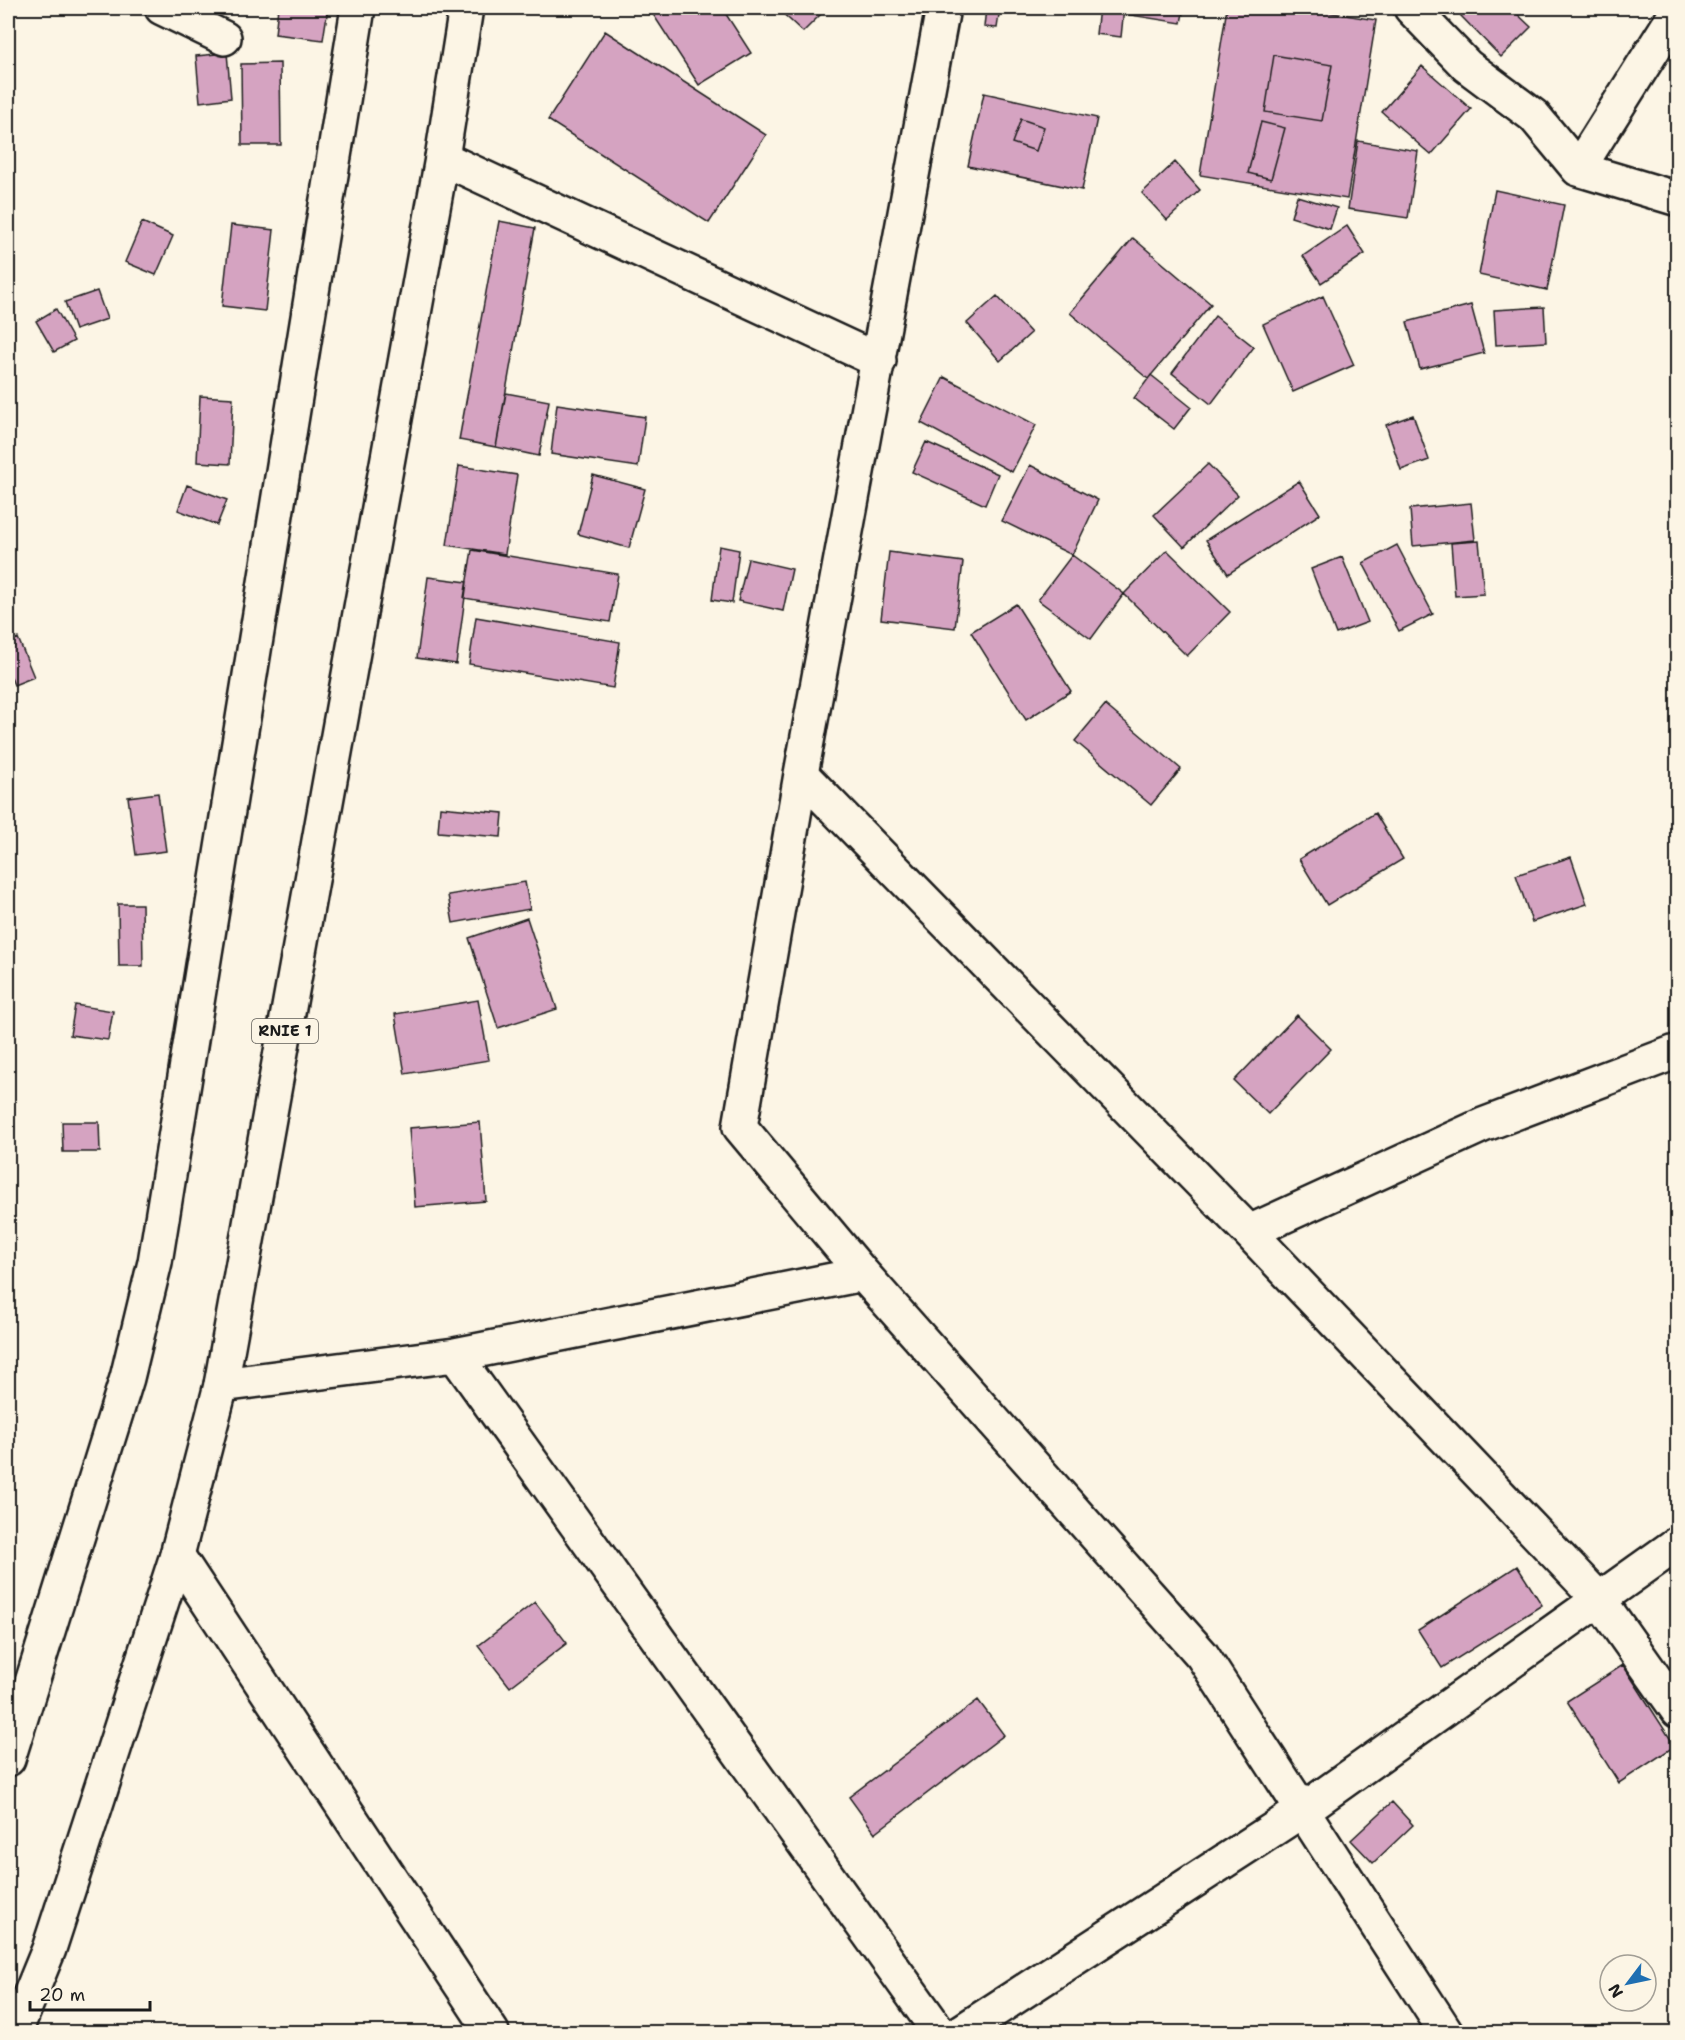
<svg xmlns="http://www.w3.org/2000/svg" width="1685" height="2040" viewBox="0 0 1685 2040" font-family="'Shantell Sans',sans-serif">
	<rect width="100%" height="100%" fill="#fcf5e5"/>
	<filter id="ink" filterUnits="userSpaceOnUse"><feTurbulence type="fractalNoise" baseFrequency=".0167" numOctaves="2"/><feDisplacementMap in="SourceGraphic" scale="12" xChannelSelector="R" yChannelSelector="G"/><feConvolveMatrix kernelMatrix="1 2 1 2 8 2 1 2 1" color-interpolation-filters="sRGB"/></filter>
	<g filter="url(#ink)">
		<!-- building -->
		<path fill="#d5a3c1" stroke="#1c1c1c" stroke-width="1.5" d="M278,8H328L323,40L275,34Z
			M649,8H722L751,53L699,85Z
			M777,8H827L803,32Z
			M986,8H1000L997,28L984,27Z
			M1099,8H1124L1121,37L1096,34Z
			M1125,8H1184L1181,23L1124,14Z
			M1227,8H1302L1376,20L1347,199L1200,175Z
			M1469,8H1511L1531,27L1501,57L1461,16Z
			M605,31L766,135L709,223L548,120Z
			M227,53L231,98L200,102L196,56Z
			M1274,55L1332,65L1322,121L1265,112Z
			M280,63L281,145H242L241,64Z
			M1422,66L1471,109L1431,155L1382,112Z
			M984,93L1097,118L1082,190L968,166Z
			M1021,119L1044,127L1036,151L1012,143Z
			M1261,122L1285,128L1271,179L1248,173Z
			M1358,141L1418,151L1408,218L1348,209Z
			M1175,162L1200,190L1167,220L1142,193Z
			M1495,190L1564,205L1547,290L1479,275Z
			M1297,196L1337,208L1330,229L1291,217Z
			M499,221L535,228L496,447L459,440Z
			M142,222L173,236L156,275L125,262Z
			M231,225L274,230L265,311L222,306Z
			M1347,226L1365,254L1321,283L1303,256Z
			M1133,238L1211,304L1148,379L1070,313Z
			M97,291L107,319L75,330L65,302Z
			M997,296L1031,333L1000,361L967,323Z
			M1323,296L1354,365L1293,392L1263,324Z
			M1471,305L1484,353L1420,369L1407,322Z
			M1544,307L1546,342L1496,345L1494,310Z
			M56,309L74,341L54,352L36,321Z
			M1215,316L1254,347L1211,404L1172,373Z
			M1151,375L1191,407L1174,429L1134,398Z
			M944,377L1036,425L1012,472L921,423Z
			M506,393L549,401L539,456L496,447Z
			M200,396L233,398L230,464L197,462Z
			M557,404L645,417L638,467L551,454Z
			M1413,415L1429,460L1401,470L1386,425Z
			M926,442L998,474L985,505L912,472Z
			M1208,464L1238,495L1184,547L1154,515Z
			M1030,465L1098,500L1072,555L1002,521Z
			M459,466L517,475L505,554L447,545Z
			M593,475L645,489L629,548L578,534Z
			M1299,481L1320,514L1228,574L1206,540Z
			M187,485L227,500L217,525L178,510Z
			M1471,503L1475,540L1413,546L1410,509Z
			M1479,541L1484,594L1455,596L1451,543Z
			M1397,545L1433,614L1399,631L1363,563Z
			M719,546L739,550L732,603L712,600Z
			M472,550L618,574L610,622L464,598Z
			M1167,550L1230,612L1187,656L1124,594Z
			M889,552L963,562L955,628L881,619Z
			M1072,555L1124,594L1091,639L1038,600Z
			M1342,557L1368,622L1336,634L1311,569Z
			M748,559L792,569L783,611L738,601Z
			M428,577L467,582L456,664L417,658Z
			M1016,604L1071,691L1026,720L971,632Z
			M476,617L620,642L613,688L469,664Z
			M18,638L34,677L14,685L8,670V642Z
			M1105,705L1181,769L1151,805L1075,741Z
			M158,793L166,851L136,855L128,797Z
			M440,807L503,813L501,837L438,832Z
			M1375,813L1403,859L1327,905L1299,859Z
			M1571,857L1587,904L1532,922L1516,875Z
			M525,882L530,909L453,923L448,895Z
			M118,904H142L143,966H119Z
			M527,918L557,1009L498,1028L469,938Z
			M478,1000L489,1060L405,1074L395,1014Z
			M75,1005L113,1011L108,1040L70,1035Z
			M1297,1015L1331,1049L1268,1114L1234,1081Z
			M62,1122H99L100,1152H63Z
			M480,1122L486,1201L415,1207L409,1128Z
			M1517,1566L1542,1605L1442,1668L1418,1630Z
			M535,1602L567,1643L510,1687L478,1646Z
			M1623,1665L1675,1746L1619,1783L1567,1701Z
			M978,1700L1004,1735L875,1833L849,1797Z
			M1392,1802L1413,1825L1373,1863L1351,1840Z"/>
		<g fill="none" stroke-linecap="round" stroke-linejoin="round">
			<!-- street casing -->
			<g stroke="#1c1c1c" stroke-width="38">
				<path id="street" d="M162,8L224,38
					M943,8L801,774L740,1127L863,1274L1202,1655L1446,2032
					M1411,8L1467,66L1534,116L1578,169L1678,199
					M442,158L879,361
					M1578,169L1678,10
					M801,774L1249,1232L1598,1598L1678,1711
					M1249,1232L1483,1125L1678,1051
					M455,1355L939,2032
					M221,1385L455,1355L863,1274
					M177,1555L492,2032
					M961,2032L1303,1810L1678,1543"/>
			</g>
			<!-- highway casing -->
			<g stroke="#1c1c1c" stroke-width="38">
				<path id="highway" d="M8,1759L127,1378L155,1262L358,8
					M15,2032L49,1949L177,1555L221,1385L442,158L466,8"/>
			</g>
			<!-- street -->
			<use href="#street" stroke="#fcf5e5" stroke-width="33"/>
			<!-- highway -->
			<use href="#highway" stroke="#fcf5e5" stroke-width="33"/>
		</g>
	</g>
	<g text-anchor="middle" stroke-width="4.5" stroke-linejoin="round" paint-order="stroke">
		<!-- shield labels -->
		<rect fill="#fcf5e5" stroke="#5f5d58" stroke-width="1.5" x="252" y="1019" width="66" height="24" rx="4.5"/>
		<g font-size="15" font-weight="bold" fill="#1c1c1c">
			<text x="285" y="1036">RNIE 1</text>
		</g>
	</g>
	<!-- margin -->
	<rect width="1685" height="2040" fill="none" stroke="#fcf5e5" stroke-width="30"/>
	<rect x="15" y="15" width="1655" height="2010" fill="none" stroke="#1c1c1c" stroke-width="2" filter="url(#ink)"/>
	<!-- north arrow -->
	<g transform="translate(1628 1983) rotate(238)"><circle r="28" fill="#fcf5e5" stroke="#a29e95" stroke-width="1.5"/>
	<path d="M0-4.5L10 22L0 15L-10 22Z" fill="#1f6fb2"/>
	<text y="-9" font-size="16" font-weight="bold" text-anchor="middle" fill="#1c1c1c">N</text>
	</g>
	<!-- scale -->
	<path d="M30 2001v9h120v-9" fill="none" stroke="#1c1c1c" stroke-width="3"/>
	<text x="39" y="2001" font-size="18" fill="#1c1c1c" stroke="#fcf5e5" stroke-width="4.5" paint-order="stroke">20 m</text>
</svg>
